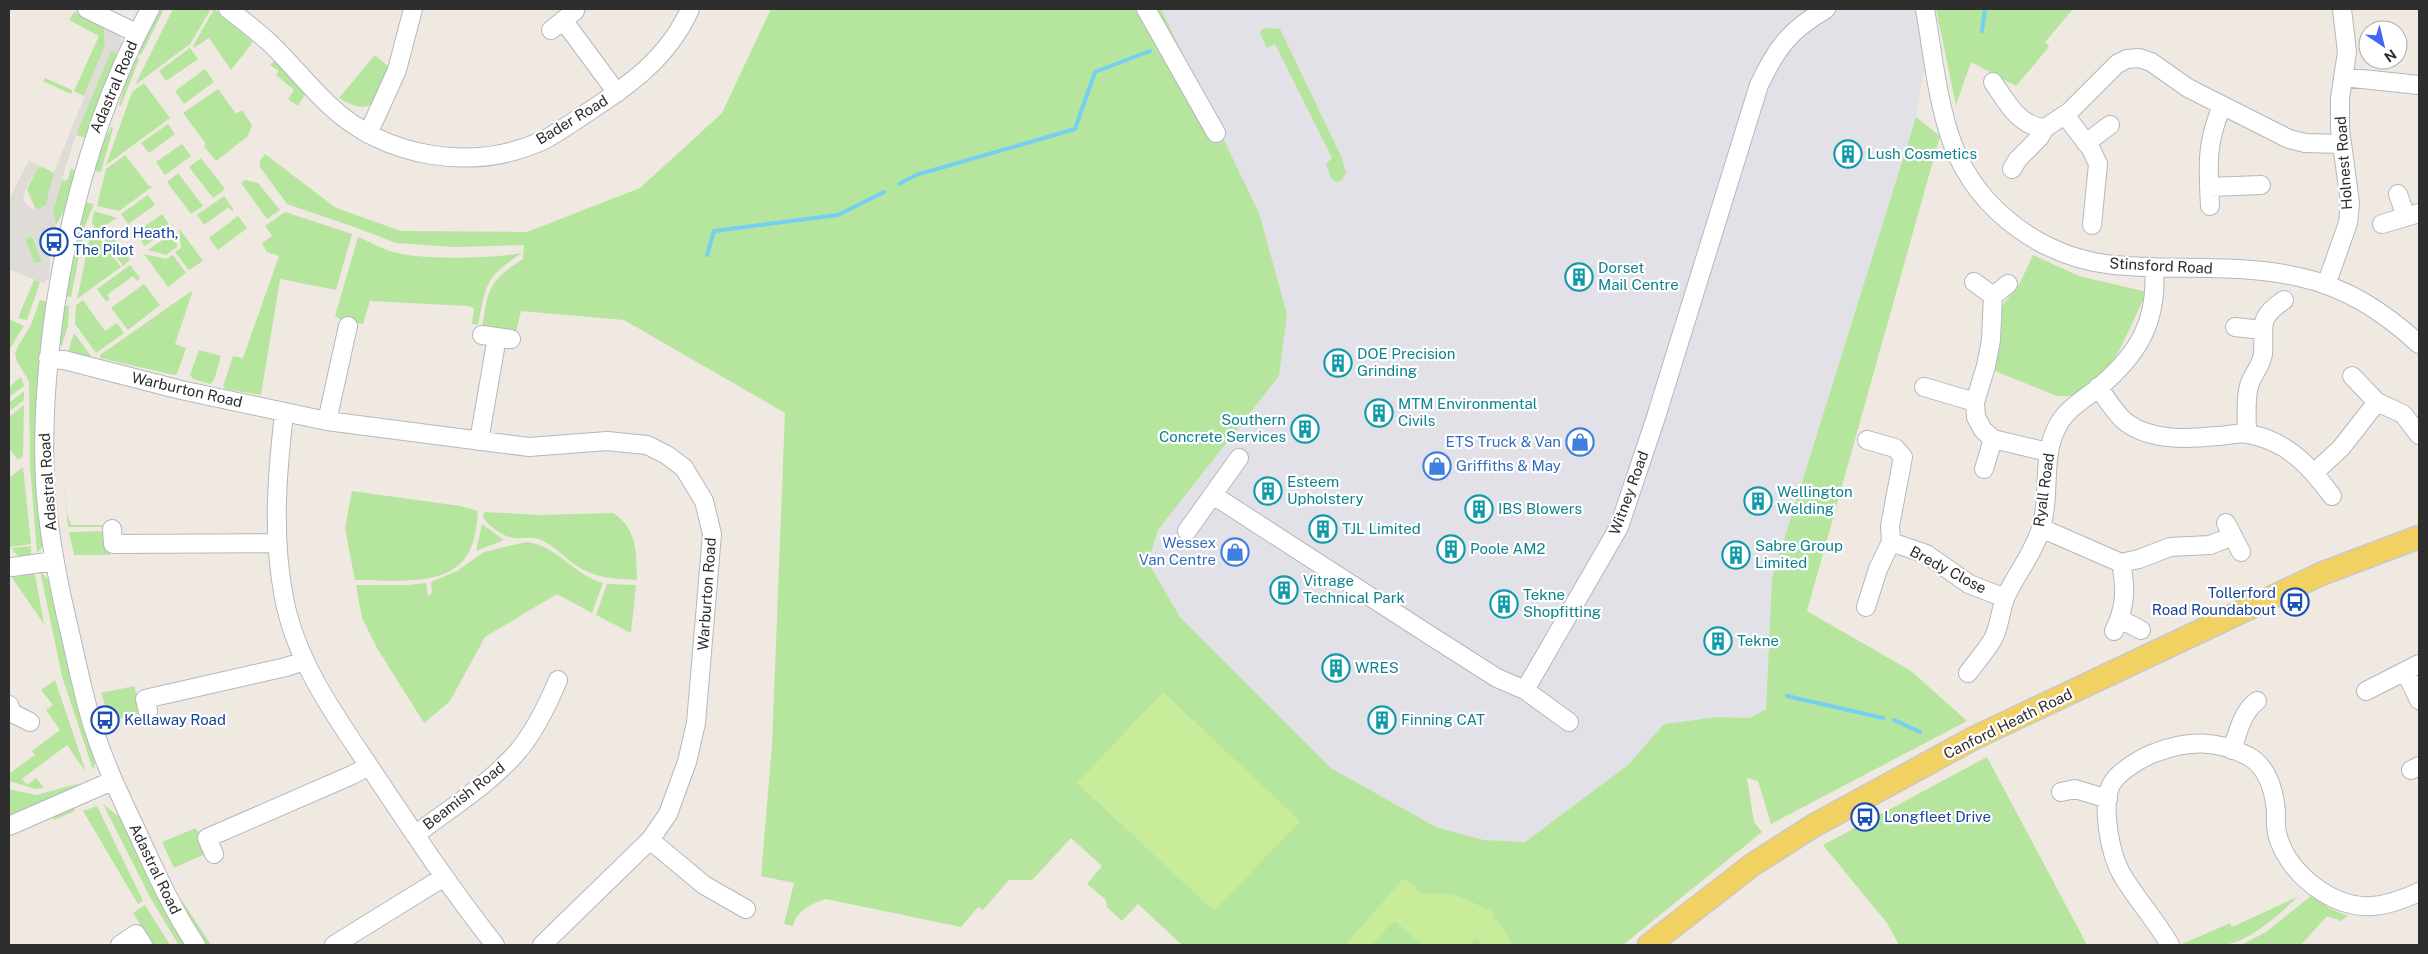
<svg xmlns="http://www.w3.org/2000/svg" width="2428" height="954" viewBox="0 0 2428 954" font-family="'Public Sans',sans-serif">
	<rect width="100%" height="100%" fill="#efe9e1"/>
	<!-- industrial -->
	<path fill="#e3e1e8" fill-rule="evenodd" d="M1161,9H1917L1922,38L1924,69L1916,117L1772,578L1766,709L1751,718L1717,717L1664,724L1628,765L1525,842L1484,840L1436,827L1331,768L1180,617L1148,562L1158,530L1279,376L1259,213ZM1267,28L1280,30L1342,158L1346,173L1332,158L1275,44L1267,48Z"/>
	<!-- green -->
	<path fill="#b6e59e" d="M158,9H164L141,55L135,53Z
		M173,9H211L190,44L135,85Z
		M214,9L253,42L231,70L209,38L194,48L193,46Z
		M771,9H1161L1259,213L1287,314L1279,376L1158,530L1148,562L1180,617L1331,768L1436,827L1484,840L1525,842L1628,765L1664,724L1717,717L1750,718L1766,709L1772,578L1916,117L1940,136L1807,611L1911,671L1967,721L1771,824L1758,781L1747,778L1754,822L1762,832L1623,945H1182L1138,904L1122,921L1107,907L1106,900L1087,884L1102,866L1071,838L1032,880H1009L983,910L978,907L961,927L826,899C813,903 796,911 793,926L784,924L794,883L761,876L772,745L785,413L624,320L521,311L515,336L482,329C488,289 488,282 523,259L524,245L455,247L396,243L360,229L287,204L260,167V161L265,154L336,208L401,231L527,232L640,188L722,113Z
		M1936,9H2073L2045,42L2049,47L2016,86L1971,62L1956,105Z
		M74,12L104,27L105,46L84,96L74,91L99,36L69,20Z
		M1267,28L1280,29L1342,158L1346,173L1341,181L1336,182L1331,178L1326,164L1332,158L1275,44L1267,48L1260,33L1262,29Z
		M190,48L198,59L166,81L159,71Z
		M111,50L118,54L86,138L76,135Z
		M375,55L388,66L372,104C361,111 349,104 339,98Z
		M134,58L139,59L121,106L119,105L128,71Z
		M274,61H277L306,93L298,106L288,99L294,90L276,75L279,71L270,65Z
		M205,69L214,82L184,104L175,91Z
		M45,78L72,90L71,94L43,81Z
		M144,83L170,118L106,165L132,92Z
		M218,89L236,114L242,110L252,125L248,136L216,161L204,146L206,144L183,113Z
		M168,124L175,134L149,153L141,143Z
		M111,127L113,128L101,172L90,170Z
		M182,144L191,156L165,175L156,162Z
		M125,155L149,186H153L119,211L97,206L106,169Z
		M201,158L225,189L213,198L189,167Z
		M43,167L54,173L46,206L36,210L27,189L37,169Z
		M71,169L76,170L67,206L56,225L53,211L62,180L67,181Z
		M178,173L203,206L191,214L167,182Z
		M245,180L258,183L280,210L267,219L241,183Z
		M148,195L155,205L128,224L121,214Z
		M224,196L234,210L232,211L229,207L204,225L197,215Z
		M83,202L94,204L85,226L71,297L64,296Z
		M94,211L117,218L105,226L130,260L123,266L92,223Z
		M285,212L352,234L336,290L280,279L261,395L226,389L223,386L233,356L243,358L279,256L267,252L262,243L272,236L265,226Z
		M162,214L171,227L145,246L135,233Z
		M238,216L247,228L218,250L209,238Z
		M92,228L121,267L77,299Z
		M179,228L203,261L189,270L175,252L181,248Z
		M176,231L177,247L166,255L148,250Z
		M32,236L42,261L34,264L25,239Z
		M358,237C369,241 379,248 390,251C419,261 492,258 522,253C486,277 486,283 478,325L472,324L474,308L467,306L370,301L363,324L339,319L335,316Z
		M144,254L166,259L173,255L186,273L168,287Z
		M2033,255L2079,276L2147,292L2119,351L2108,368L2080,396H2057L1995,371L2002,306L2020,283Z
		M130,265L140,278L137,281L133,276L107,295L110,299L106,302L97,289Z
		M34,280L40,282L27,320L18,318Z
		M144,284L160,305L128,330L111,308Z
		M193,290L175,344L186,348L177,374L174,375L100,358V355Z
		M40,300L47,302L38,385L37,466L43,546L37,553L30,466L29,381L17,362L15,354L18,346L31,325Z
		M83,300L105,331L117,323L124,333L96,353L75,324L76,305Z
		M62,305L69,306L68,326L61,347L57,338Z
		M9,319L24,326L9,350Z
		M74,333L91,356L90,359L70,355L68,352Z
		M199,350L221,356L214,380L210,384L193,379L190,375Z
		M21,377L24,386L9,397V387Z
		M24,391V400L11,410L9,403Z
		M24,405L23,456L18,460L9,448V417Z
		M61,455L67,513L71,525H106V527H68Z
		M23,467L31,544L10,547L9,478Z
		M352,491L460,506L478,511C477,522 476,535 472,545C456,591 392,579 355,580L345,528Z
		M484,512L541,515L613,513C638,529 636,553 637,580C615,579 594,578 575,565C563,556 555,546 541,540C532,536 524,539 515,538C502,537 491,527 483,518Z
		M482,524L504,540L476,551Z
		M109,531L110,555H74L69,532Z
		M526,542C557,545 573,575 603,583L592,613L557,594L485,637L450,701L424,723L377,648L362,618L356,585H409L426,583L428,596L432,593L431,582L457,571L484,552Z
		M31,546V555L25,558L17,555L11,548Z
		M34,569L44,624L12,578L18,573Z
		M40,571L49,580L70,673L94,751L95,764L93,770L62,676Z
		M607,584L636,585L631,633L596,615Z
		M55,680L86,772L67,745L22,779L27,785L36,778L44,788L36,789L9,781V774L33,756L36,757L32,751L60,730L46,710L53,705L41,690Z
		M134,686L141,713L110,720L101,693Z
		M1987,757L2087,945H1899L1887,923L1823,845Z
		M77,784L79,788L9,817V789L36,795Z
		M103,804L122,819L188,945L178,944L151,899Z
		M73,806L75,811L54,820L52,816Z
		M97,806L143,901L138,904L83,811Z
		M196,828L207,853L174,868L162,842Z
		M2311,896L2331,909L2348,916L2341,921L2327,916L2301,945H2241L2266,932Z
		M2297,897C2279,915 2249,942 2223,945C2209,947 2194,945 2180,945L2230,923L2232,927Z
		M181,899L211,945H206L188,916Z
		M145,905L170,945H153L133,913Z"/>
	<!-- pitch -->
	<path fill="#c9ec9a" d="M1163,692L1300,821L1214,911L1077,783Z
		M1404,878L1423,894C1447,892 1467,896 1487,911L1490,908L1495,914L1493,916L1505,931L1512,945H1484L1475,939L1469,945H1423L1395,921L1387,928L1371,945H1345Z"/>
	<!-- plaza -->
	<path fill="#dfdcd8" fill-rule="evenodd" d="M77,10H81L119,32L122,45L118,54L111,50L76,135L64,172L53,211L56,225L50,257L49,280L46,279L45,284L9,269V200L29,160L43,167L37,169L26,188L23,199L27,205L36,210L46,205L54,172L105,46L104,27L74,12ZM33,236L42,261L35,264L25,239Z"/>
	<g fill="none" stroke-linecap="round" stroke-linejoin="round">
		<!-- stream -->
		<path stroke="#75cff0" stroke-width="4" d="M1982,31L1985,9
			M899,184L916,175L1075,129L1095,72L1150,51
			M707,255L714,231L838,215L884,192
			M1787,696L1883,718
			M1894,720L1920,732"/>
		<!-- minor casing -->
		<g stroke="#b4b7c1" stroke-width="20">
			<path id="minor" d="M87,9L136,33
				M150,9C99,103 71,203 55,308C47,365 42,422 45,480C47,526 56,572 66,616C75,653 82,691 93,727C105,765 122,800 139,836C156,873 173,911 196,945
				M228,9C244,21 260,33 274,47C293,66 310,87 329,105C385,158 473,173 544,140C557,133 570,124 582,116C627,87 668,59 690,9
				M1146,9L1216,133
				M1925,9C1933,54 1937,102 1953,145C1979,212 2044,258 2114,265C2176,271 2238,263 2299,277C2346,287 2384,312 2419,344
				M563,20L617,93
				M551,30L575,11
				M2343,77L2419,85
				M1993,82C2006,101 2019,127 2045,128
				M2065,115L2091,149L2098,164L2092,225
				M368,134L397,70L413,9
				M2086,143L2110,125
				M2012,169L2018,159L2039,138L2045,128L2069,112L2117,64L2127,59L2139,58L2151,62L2188,88L2289,139L2305,143L2341,144
				M2209,187L2261,185
				M2398,194L2406,217
				M2210,206C2208,166 2206,143 2222,106
				M2382,224L2419,213
				M1974,282L1993,296L1991,340L1986,366L1975,402L1976,417L1983,430L1993,439L2048,452
				M2326,285L2348,223L2350,203L2340,129V98L2347,52L2342,9
				M1993,296L2008,284
				M2235,327L2262,330
				M482,335L511,339
				M48,358L64,360L181,390L327,421L529,447L607,441L647,445L667,455L684,468L704,501L712,534L696,723L687,762L668,814L650,840L542,945
				M2352,376L2377,402L2403,414L2419,435
				M1924,387L1975,402
				M2098,387C2107,399 2116,415 2127,423C2152,441 2188,439 2217,436C2226,436 2238,432 2248,434C2286,440 2310,466 2332,496
				M284,413C277,476 272,535 284,598C297,666 340,722 377,778C415,835 453,892 495,945
				M327,421L348,326
				M2247,434C2247,419 2245,400 2249,386C2252,375 2261,367 2263,354C2265,326 2256,319 2284,300
				M1867,440L1895,448L1903,457L1890,526L1891,542L1926,554L1969,584L2005,598
				M479,441L497,337
				M1984,469L1993,439
				M2315,472L2341,448L2377,402
				M1213,495L1431,636L1497,678L1525,690L1619,527L1656,417L1759,85C1777,47 1790,30 1826,9
				M2226,523L2241,552
				M2041,528L2121,563L2139,559L2170,547L2210,545L2233,536
				M112,529L113,544L277,543
				M1187,531L1239,458
				M12,567L54,561
				M1866,607L1878,569L1891,542
				M2120,619L2141,630
				M2114,631C2126,607 2126,588 2121,563
				M2405,671L2419,700
				M1968,673C1976,662 1986,651 1993,639C2000,626 2000,610 2006,596C2017,573 2034,552 2041,528C2051,495 2041,458 2057,427C2066,409 2083,400 2098,388C2139,354 2158,321 2154,267
				M1525,690L1569,722
				M2366,691L2419,664
				M9,705L12,713L30,722
				M148,711L145,699L286,667L304,661
				M2232,750C2238,732 2242,712 2257,701
				M2411,770L2419,766
				M2061,792L2075,789L2108,799
				M9,826L112,781
				M415,835C450,808 490,784 519,750C536,729 548,704 558,680
				M650,840L704,885L746,909
				M214,854L207,838L352,775L369,766
				M120,945L136,934L143,945
				M334,945L444,877
				M2170,945C2156,920 2135,898 2121,873C2110,853 2101,806 2111,785C2117,772 2144,756 2157,752C2189,740 2217,740 2248,756C2268,767 2274,790 2276,811C2276,819 2275,829 2278,837C2289,874 2333,909 2372,906C2389,905 2404,899 2419,892"/>
		</g>
		<!-- major casing -->
		<g stroke="#c9c9c9" stroke-width="25">
			<path id="major" d="M1649,945L1752,865L1813,826L1974,738L2321,574L2419,537"/>
		</g>
		<!-- minor -->
		<use href="#minor" stroke="#fff" stroke-width="18"/>
		<!-- major -->
		<use href="#major" stroke="#f2d163" stroke-width="22"/>
	</g>
	<!-- icons -->
	<defs>
		<g id="building-ring" transform="scale(1.4375)"><circle r="9.5" fill="#fff" stroke="#0f9aa8" stroke-width="1.5"/><path d="M-4-6H4V6H1V3H-1V6H-4ZM-2.5-4.3h1.7v1.8h-1.7ZM.8-4.3h1.7v1.8H.8ZM-2.5-1h1.7V.8h-1.7ZM.8-1h1.7V.8H.8Z" fill="#0f9aa8"/></g>
		<g id="bus-ring" transform="scale(1.4375)"><circle r="9.5" fill="#fff" stroke="#1a4fb4" stroke-width="1.5"/><path d="M-5-6H5V4H4V6H2V4H-2V6H-4V4H-5ZM-3.5-4V0h7V-4ZM-3.5 1.2v1.5H-2V1.2ZM2 1.2v1.5H3.5V1.2Z" fill="#1a4fb4"/></g>
		<g id="shop-ring" transform="scale(1.4375)"><circle r="9.5" fill="#fff" stroke="#3f7fe0" stroke-width="1.5"/><path d="M-5-2.5h2.3a2.7 3.5 0 0 1 5.4 0H5L5.5 6h-11ZM-1.5-2.5h3a1.5 2.3 0 0 0-3 0Z" fill="#3f7fe0"/></g>
	</defs>
	<g fill-rule="evenodd">
		<use href="#building-ring" x="1848" y="154"/>
		<use href="#bus-ring" x="54" y="242"/>
		<use href="#building-ring" x="1579" y="277"/>
		<use href="#building-ring" x="1338" y="363"/>
		<use href="#building-ring" x="1379" y="413"/>
		<use href="#building-ring" x="1305" y="429"/>
		<use href="#shop-ring" x="1580" y="442"/>
		<use href="#shop-ring" x="1437" y="466"/>
		<use href="#building-ring" x="1268" y="491"/>
		<use href="#building-ring" x="1758" y="501"/>
		<use href="#building-ring" x="1479" y="509"/>
		<use href="#building-ring" x="1323" y="529"/>
		<use href="#building-ring" x="1451" y="549"/>
		<use href="#shop-ring" x="1235" y="552"/>
		<use href="#building-ring" x="1736" y="555"/>
		<use href="#building-ring" x="1284" y="590"/>
		<use href="#bus-ring" x="2295" y="602"/>
		<use href="#building-ring" x="1504" y="604"/>
		<use href="#building-ring" x="1718" y="641"/>
		<use href="#building-ring" x="1336" y="668"/>
		<use href="#bus-ring" x="105" y="720"/>
		<use href="#building-ring" x="1382" y="720"/>
		<use href="#bus-ring" x="1865" y="817"/>
	</g>
	<g text-anchor="middle" stroke-width="4.5" stroke-linejoin="round" paint-order="stroke">
		<!-- street labels -->
		<g font-size="15" fill="#2e2e2e" stroke="#fff">
			<text transform="translate(114 87) rotate(-67)" y="5">Adastral Road</text>
			<text transform="translate(572 120) rotate(-31)" y="5">Bader Road</text>
			<text transform="translate(2344 163) rotate(-94)" y="5">Holnest Road</text>
			<text transform="translate(2161 266) rotate(3)" y="5">Stinsford Road</text>
			<text transform="translate(187 390) rotate(13)" y="5">Warburton Road</text>
			<text transform="translate(48 482) rotate(-94)" y="5">Adastral Road</text>
			<text transform="translate(2044 490) rotate(-82)" y="5">Ryall Road</text>
			<text transform="translate(1629 493) rotate(-70)" y="5">Witney Road</text>
			<text transform="translate(1948 570) rotate(28)" y="5">Bredy Close</text>
			<text transform="translate(707 594) rotate(-86)" y="5">Warburton Road</text>
			<text transform="translate(2008 724) rotate(-26)" y="5">Canford Heath Road</text>
			<text transform="translate(464 796) rotate(-38)" y="5">Beamish Road</text>
			<text transform="translate(155 869) rotate(64)" y="5">Adastral Road</text>
		</g>
		<!-- culture labels -->
		<g font-size="15" fill="#0d838f" stroke="#fff" text-anchor="start">
			<text x="1867" y="159">Lush Cosmetics</text>
			<text x="1598" y="273">Dorset<tspan x="1598" dy="17">Mail Centre</tspan></text>
			<text x="1357" y="359">DOE Precision<tspan x="1357" dy="17">Grinding</tspan></text>
			<text x="1398" y="409">MTM Environmental<tspan x="1398" dy="17">Civils</tspan></text>
			<text x="1286" y="425" text-anchor="end">Southern<tspan x="1286" dy="17">Concrete Services</tspan></text>
			<text x="1287" y="487">Esteem<tspan x="1287" dy="17">Upholstery</tspan></text>
			<text x="1777" y="497">Wellington<tspan x="1777" dy="17">Welding</tspan></text>
			<text x="1498" y="514">IBS Blowers</text>
			<text x="1342" y="534">TJL Limited</text>
			<text x="1755" y="551">Sabre Group<tspan x="1755" dy="17">Limited</tspan></text>
			<text x="1470" y="554">Poole AM2</text>
			<text x="1303" y="586">Vitrage<tspan x="1303" dy="17">Technical Park</tspan></text>
			<text x="1523" y="600">Tekne<tspan x="1523" dy="17">Shopfitting</tspan></text>
			<text x="1737" y="646">Tekne</text>
			<text x="1355" y="673">WRES</text>
			<text x="1401" y="725">Finning CAT</text>
		</g>
		<!-- transit labels -->
		<g font-size="15" fill="#164399" stroke="#fff" text-anchor="start">
			<text x="73" y="238">Canford Heath,<tspan x="73" dy="17">The Pilot</tspan></text>
			<text x="2276" y="598" text-anchor="end">Tollerford<tspan x="2276" dy="17">Road Roundabout</tspan></text>
			<text x="124" y="725">Kellaway Road</text>
			<text x="1884" y="822">Longfleet Drive</text>
		</g>
		<!-- shop labels -->
		<g font-size="15" fill="#366cbe" stroke="#fff" text-anchor="end">
			<text x="1561" y="447">ETS Truck &amp; Van</text>
			<text x="1456" y="471" text-anchor="start">Griffiths &amp; May</text>
			<text x="1216" y="548">Wessex<tspan x="1216" dy="17">Van Centre</tspan></text>
		</g>
	</g>
	<!-- border -->
	<rect width="2428" height="954" fill="none" stroke="#2e2e2e" stroke-width="20"/>
	<!-- north arrow -->
	<g transform="translate(2383 45) rotate(145)"><circle r="24" fill="#ffffff" stroke="#ababab"/>
	<path d="M0-4L9 19L0 12L-9 19Z" fill="#4264fb"/>
	<text y="-8" font-size="14" font-weight="bold" text-anchor="middle" fill="#2e2e2e">N</text>
	</g>
</svg>
